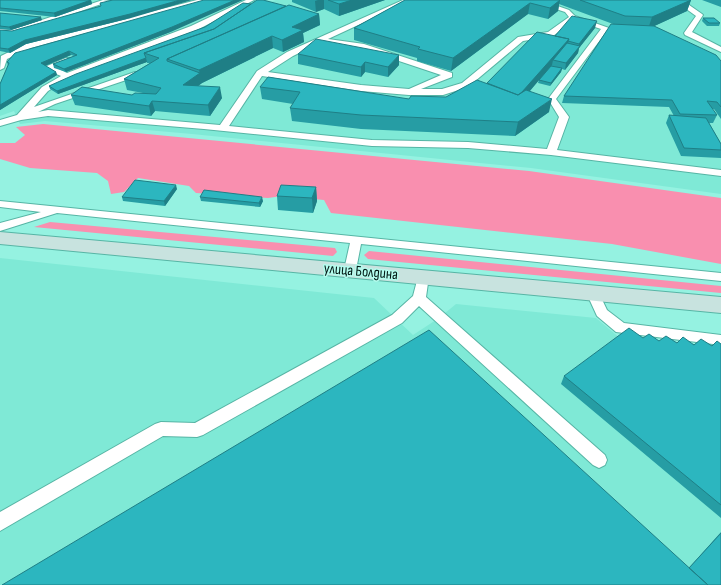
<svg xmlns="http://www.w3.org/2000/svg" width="721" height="585" viewBox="0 0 721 585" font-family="'Sofia Sans Condensed',sans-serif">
	<rect width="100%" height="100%" fill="#95f2e1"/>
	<!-- built -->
	<path fill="#7fe9d6" d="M0,0H269L109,76L216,38L269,2L276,0H721V194L531,168L192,134L45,121L20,124L14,111L0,116Z
		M0,258L374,298L413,335L439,318L456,304L596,318L621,339L721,355V585H0Z"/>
	<!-- green -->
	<path fill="#f98faf" d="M43,124L529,171L721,198V264L612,244L331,213L324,200L282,196L268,198L196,193L189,186L138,178L124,192L111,194L108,181L97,173L30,168L0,159V143H15L25,135L16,127Z
		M50,222L335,248L337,252L333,256L34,227Z
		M369,251L721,286V293L368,259L364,255Z"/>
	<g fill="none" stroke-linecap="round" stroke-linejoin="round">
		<!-- service casing -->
		<g stroke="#57b5a5" stroke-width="2">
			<path id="service" d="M103,0L110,1L14,34L0,33V29L11,30Z
				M197,0H208L31,48L7,59L4,68L0,70L1,56L25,44Z
				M246,0H254L197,30L70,78L48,91L34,107L135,72H138V76L55,104L38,112L48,110L220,125L257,71L287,52L403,0H412L328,39L364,44L452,73V77L421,89H442L462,83L518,37L548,32L569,17L565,12L547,6V4L549,3L569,10L575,16L609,28L556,99L569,117L557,150L721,170V176L551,155L468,148L372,146L204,129L48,116L21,120L0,126V120L17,115L42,87L61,76L47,70V66L66,58H72V62L57,68L67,73L191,26ZM574,20L601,29L548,99L559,117L547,149L468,142L372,140L229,126L262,76L361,91L409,95H443L468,87L523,41L553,36ZM321,42L360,48L441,75L409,89L361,85L268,72L293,56Z
				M674,0H682L702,14L703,15L692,32L721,47V52L685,35L684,33L696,16Z
				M0,201L721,273V281L361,244L356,270L354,273H346L344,270L350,243L57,213L0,231V223L41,212L0,207Z
				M423,272L427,273L429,276L426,297L605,455L607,460L605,465L599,468L593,465L419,306L402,323L203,435L197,437L163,436L0,531V512L155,424L161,422L195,423L392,315L413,296L419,273Z
				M592,287L597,289L607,310L624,323L721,335V345L616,332L597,316L586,292L587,289Z"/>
		</g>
		<!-- secondary casing -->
		<g stroke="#57b5a5" stroke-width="2">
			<path id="secondary" d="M0,232L721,297V313L0,244Z"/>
		</g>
		<!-- service -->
		<use href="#service" fill="#fff" fill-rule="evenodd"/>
		<!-- secondary -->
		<use href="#secondary" fill="#c8e3df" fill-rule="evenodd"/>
	</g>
	<!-- wall -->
	<path fill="#269da4" d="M0,0H91L92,4L55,17L0,11Z
		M292,0H385L339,16L324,9L316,12L292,2Z
		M405,0H691L687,11L654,26L721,61V119L714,109H712L717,115L713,123H709L721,144V158L681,156L666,123L669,115L674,116L669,107L562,103L564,96L613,24L559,4L558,11L548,19L528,14L451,71L417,61V58L354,40V28Z
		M702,0H721V7Z
		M251,4L286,6L319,14L320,25L303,33L304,42L283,52L273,48L202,83L198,86L222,98L210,116L155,111L151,116L75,105L71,95H132L143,93L127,90L124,79L150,63H147V62L58,94L50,89L49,86L205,27Z
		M0,13L42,20L11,30L0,29Z
		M131,18L26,44L10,53L0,51V30L12,31Z
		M703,18L720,23L719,26H707L702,21Z
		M595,28L579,48L578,53L565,70L562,69L561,72L550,86L538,83L539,80L530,91L549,112L515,136L361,129L292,121L290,108L293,104L262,99L260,87L409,99L446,97L487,83L555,36Z
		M173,31L66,72L54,68L53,64L74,56L71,55L45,66L56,72L57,75L0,110V84L8,66L7,62Z
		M298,54L399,65L388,77L365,72L361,77L298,64Z
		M316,187L317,201L313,213L278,210L277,196Z
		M177,189L165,206L123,201L122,197Z
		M200,197L263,201L260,207L201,201Z
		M643,338L659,341L712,346L721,344V518L561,384L564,376Z
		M721,532V585L689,568Z"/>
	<!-- shaded-wall -->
	<path fill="#1f7f86" d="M91,0L92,4L55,17L54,13Z
		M180,0H192L131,18L26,44L10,53L8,49L25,40Z
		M235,0H243L173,31L66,72L64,69Z
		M318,0H324V9L316,12L315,1Z
		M352,0H385L339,16V4Z
		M560,0L558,11L548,19L550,8Z
		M691,0L687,11L648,29L652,17Z
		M530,3L528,14L451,71L453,58Z
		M319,14L320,25L303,33L304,42L283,52L282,40L292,27Z
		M41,17L42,20L11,30L9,27Z
		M597,21L595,28L579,48L578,53L565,70L566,63L578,48L579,44Z
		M272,36L273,48L202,83L199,70Z
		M569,39L567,48L553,60L552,65L515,108L517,97Z
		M69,51L71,55L42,67L41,63Z
		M399,55V65L388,77V67Z
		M146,58L147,62L58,94L57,91Z
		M365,62V72L361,77V67Z
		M562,68L561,72L550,86L551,83Z
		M56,72L57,75L0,110V105Z
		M200,73L202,83L186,95L183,85Z
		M220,87L222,98L210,116L208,105Z
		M552,99L549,112L515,136L518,122Z
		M152,101L155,111L151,116L149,106Z
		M176,185L177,189L165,206L164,201Z
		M316,187L317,201L313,213L312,198Z
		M262,197L263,201L260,207L259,203Z"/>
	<!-- building -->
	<path fill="#2cb6bf" stroke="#1f7f86" d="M0,0H91L54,13L0,8Z
		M113,0H180L130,14L25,40L8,49L0,48V30L12,31L101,6L100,3Z
		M204,0H235L172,27L64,69L53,64L77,55L69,51L41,63L56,72L0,105V84L9,63L7,62L15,53Z
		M257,0H263L286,6L167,59V61L200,73L183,85L220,87L208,105L152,101L149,106L71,95L82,87L132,95L135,93L156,94L161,88L124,79L159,58L144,53L214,29Z
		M328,0H352L339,4Z
		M405,0H560L550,8L530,3L453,58L418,49L420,47L354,28Z
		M580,0H691L652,17L625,16Z
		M243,3L251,4L214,29L144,53L146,58L57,91L49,86L76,74L205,27Z
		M289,5L319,14L292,27L303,30L282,40L272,36L199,70L167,59Z
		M0,13L41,17L9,27L0,26Z
		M572,16L597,21L579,44L568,41L569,39L555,36Z
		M703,18H714L720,23H709Z
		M611,24L654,26L716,55L721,61V107L717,102L707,101L717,115L680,114L672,100L564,96Z
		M537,32L569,39L522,92L518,95L487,83Z
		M316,39L399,55L388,67L365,62L361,67L298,54Z
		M567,43L580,46L566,63L553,60Z
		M551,66L562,68L551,83L539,80Z
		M268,77L409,99L411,96L446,97L477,80L518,95L526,90L552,99L518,122L361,115L290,108L300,92L260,87Z
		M669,115L706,118L721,144V150L684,148Z
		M135,180L176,185L164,201L122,197Z
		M281,185L316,187L312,198L277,196Z
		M204,190L262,197L259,203L200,197Z
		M629,328L643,338L649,334L659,341L666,336L677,343L683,337L694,345L701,339L712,346L717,341L721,344V505L564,376Z
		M429,330L708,585H2Z
		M721,533V585H708L689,568Z"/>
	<g text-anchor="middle" stroke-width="3" stroke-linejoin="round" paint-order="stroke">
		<!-- street labels -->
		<g font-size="15" fill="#001713" stroke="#b4fcee">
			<text transform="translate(361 271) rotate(5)" y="5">улица Болдина</text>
		</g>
	</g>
</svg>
